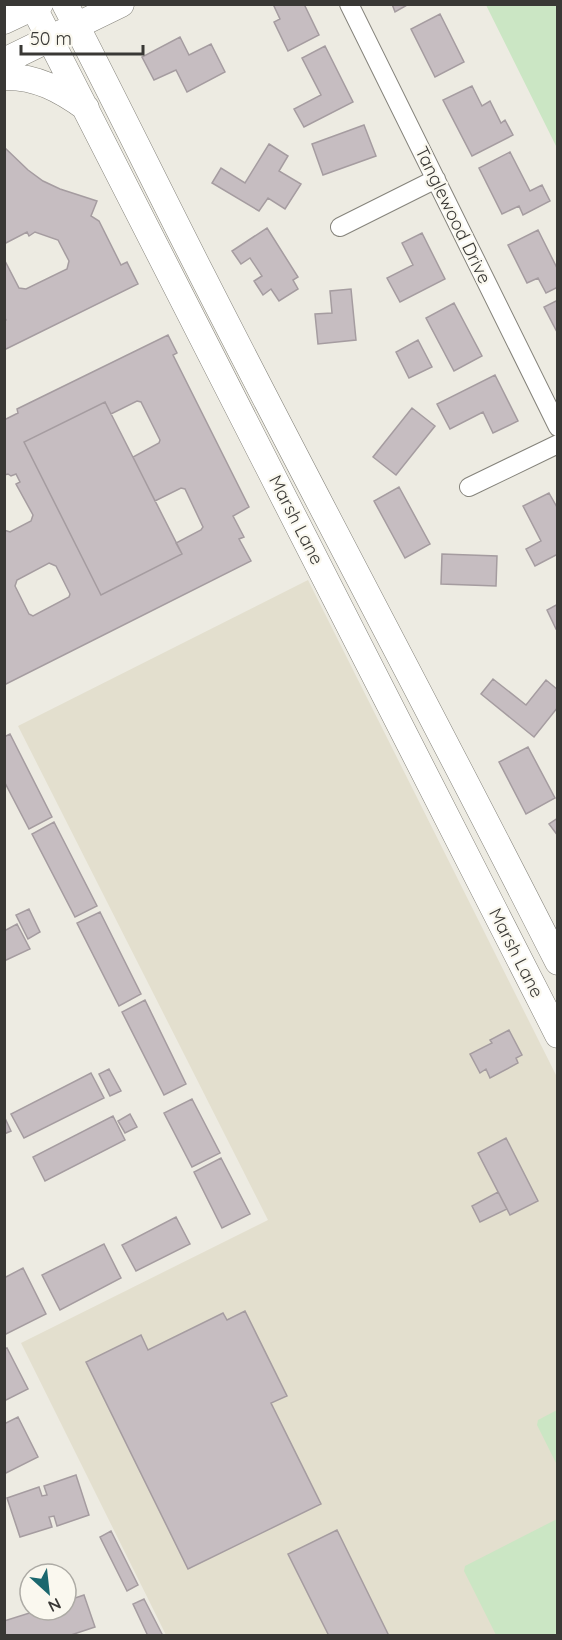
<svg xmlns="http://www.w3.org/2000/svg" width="562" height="1640" viewBox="0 0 562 1640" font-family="Quicksand,sans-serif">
	<rect width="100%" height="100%" fill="#edebe2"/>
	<!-- built -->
	<path fill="#e3dfce" d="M308,580L557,1077V1635H166L21,1343L268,1220L18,726Z"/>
	<!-- green -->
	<path fill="#cbe6c4" d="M486,5H557V148Z
		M557,1410V1465L537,1425L538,1420Z
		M557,1519V1635H496L464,1571L465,1566Z"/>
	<!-- building -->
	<path fill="#c6bdc1" stroke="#a59ca0" stroke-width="1.5" fill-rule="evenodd" d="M273,4H304L319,35L288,51L274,22L280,19Z
		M392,4H409L395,12Z
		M440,14L464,62L435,77L411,29Z
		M180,37L189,55L211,44L225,72L187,92L176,70L154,80L142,57Z
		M325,46L353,102L304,127L294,109L321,95L302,58Z
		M472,86L482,106L490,101L501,123L505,120L513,135L472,156L443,100Z
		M364,125L376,156L323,175L312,144Z
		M269,144L288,156L279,171L301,184L285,209L268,198L259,211L212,183L221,168L245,183Z
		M4,147L28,170L43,181L60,189L97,201L91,216L99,221L121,265L127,262L138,284L4,350V321L6,320L4,316V259L19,288L26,289L67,269L69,261L58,240L35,232L29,236L27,232L4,244Z
		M510,152L530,191L542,185L550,201L523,215L519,206L502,214L479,168Z
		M267,228L298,277L293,280L298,289L279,301L271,289L263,295L254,281L262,276L250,258L241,264L232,251Z
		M538,230L558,270V287L546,293L538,278L527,283L508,245Z
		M422,233L445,279L400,302L387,278L413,265L402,243Z
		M351,289L356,340L318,344L315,314L332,313L330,291Z
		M558,300V334L544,307Z
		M454,303L482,356L454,371L426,318Z
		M168,335L177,353L173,355L249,507L233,516L244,537L239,539L251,561L4,685V530L10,532L31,521L33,515L16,484L20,482L16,474L11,476L8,474L4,475V420L18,413L17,409ZM137,401L141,402L160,440L159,443L133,457L155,501L181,488L185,489L203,527L201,530L176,543L182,554L101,595L24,442L105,402L111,414ZM49,563L56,566L70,594L69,597L33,616L29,614L15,586L17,580Z
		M418,340L432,367L409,378L396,352Z
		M495,375L518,421L493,433L483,412L450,429L437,404Z
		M105,402L182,554L101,595L24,442Z
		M412,408L435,426L396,475L373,457Z
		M399,487L430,544L405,558L374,501Z
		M549,493L558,509V554L535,566L526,549L541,541L523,506Z
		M442,554L497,556L496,586L441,584Z
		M558,604V628L556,629L547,610Z
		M493,679L526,705L546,680L558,690V707L534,737L481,694Z
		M10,734L52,817L29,829L4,781V737Z
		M528,747L555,798L526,814L499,762Z
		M558,818V836L549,824Z
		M54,822L97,906L75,917L32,834Z
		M29,909L40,932L28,939L16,915Z
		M100,912L141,994L119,1006L77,923Z
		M17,924L30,949L4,961V931Z
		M145,1000L186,1084L164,1095L122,1012Z
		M509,1030L522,1055L516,1058L518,1063L490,1078L486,1069L480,1073L470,1054L492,1043L490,1040Z
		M109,1069L121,1091L110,1096L99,1074Z
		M91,1073L104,1098L24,1138L11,1114Z
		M192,1099L220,1153L192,1167L164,1113Z
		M130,1114L137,1127L125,1133L118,1121Z
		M4,1116L11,1131L4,1134Z
		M113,1116L125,1140L45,1181L33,1157Z
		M506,1138L538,1201L510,1215L478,1153Z
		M221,1158L250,1214L222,1228L194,1172Z
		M498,1192L507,1209L480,1222L472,1206Z
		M176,1217L190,1244L136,1271L122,1245Z
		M104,1244L121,1278L60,1310L42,1275Z
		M23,1268L46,1314L4,1335V1278Z
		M245,1311L287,1396L271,1403L321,1504L188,1569L86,1362L141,1335L148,1350L223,1313L227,1320Z
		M7,1348L28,1389L4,1401V1349Z
		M18,1417L38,1457L4,1474V1424Z
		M76,1475L89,1515L57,1526L54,1516L49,1517L52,1527L20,1537L7,1498L39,1487L42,1496L47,1495L44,1486Z
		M337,1530L389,1636H329L288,1554Z
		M111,1531L138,1585L127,1591L100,1537Z
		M84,1595L95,1627L68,1636H5L4,1621L39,1610H66V1601Z
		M144,1599L163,1636H148L133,1604Z"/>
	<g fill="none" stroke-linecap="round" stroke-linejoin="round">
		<!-- street casing -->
		<g stroke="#85837b" stroke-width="20">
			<path id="street" d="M349,4L558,427
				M340,227L436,179
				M469,487L558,444"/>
		</g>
		<!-- secondary casing -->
		<g stroke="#85837b" stroke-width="27">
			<path id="secondary" d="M32,4L558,1035
				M65,4C112,94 156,185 202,275C319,505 441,731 558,962
				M4,21L40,4
				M4,61L121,4
				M4,77C36,76 61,90 86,108"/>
		</g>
		<!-- street -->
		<use href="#street" stroke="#fff" stroke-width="18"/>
		<!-- secondary -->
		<use href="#secondary" stroke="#fff" stroke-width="26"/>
	</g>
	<g text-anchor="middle" stroke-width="4.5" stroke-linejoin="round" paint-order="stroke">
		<!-- street labels -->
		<g font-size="18" fill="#393835" stroke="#faf8ef">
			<text transform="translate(453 215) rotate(64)" y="6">Tanglewood Drive</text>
			<text transform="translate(296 520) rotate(63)" y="6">Marsh Lane</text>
			<text transform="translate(516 953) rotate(63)" y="6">Marsh Lane</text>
		</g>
	</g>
	<!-- border -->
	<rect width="562" height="1640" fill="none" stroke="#393835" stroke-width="12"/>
	<!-- north arrow -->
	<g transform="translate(48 1592) rotate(153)"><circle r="28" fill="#faf8ef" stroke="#adaba5" stroke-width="1.5"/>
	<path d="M0-4.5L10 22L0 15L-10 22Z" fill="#1a676e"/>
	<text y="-9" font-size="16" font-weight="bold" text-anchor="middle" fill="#393835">N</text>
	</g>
	<!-- scale -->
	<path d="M21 45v9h122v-9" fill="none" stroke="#393835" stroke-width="3"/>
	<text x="30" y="45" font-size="18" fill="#393835" stroke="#faf8ef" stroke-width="4.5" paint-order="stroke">50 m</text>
</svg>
